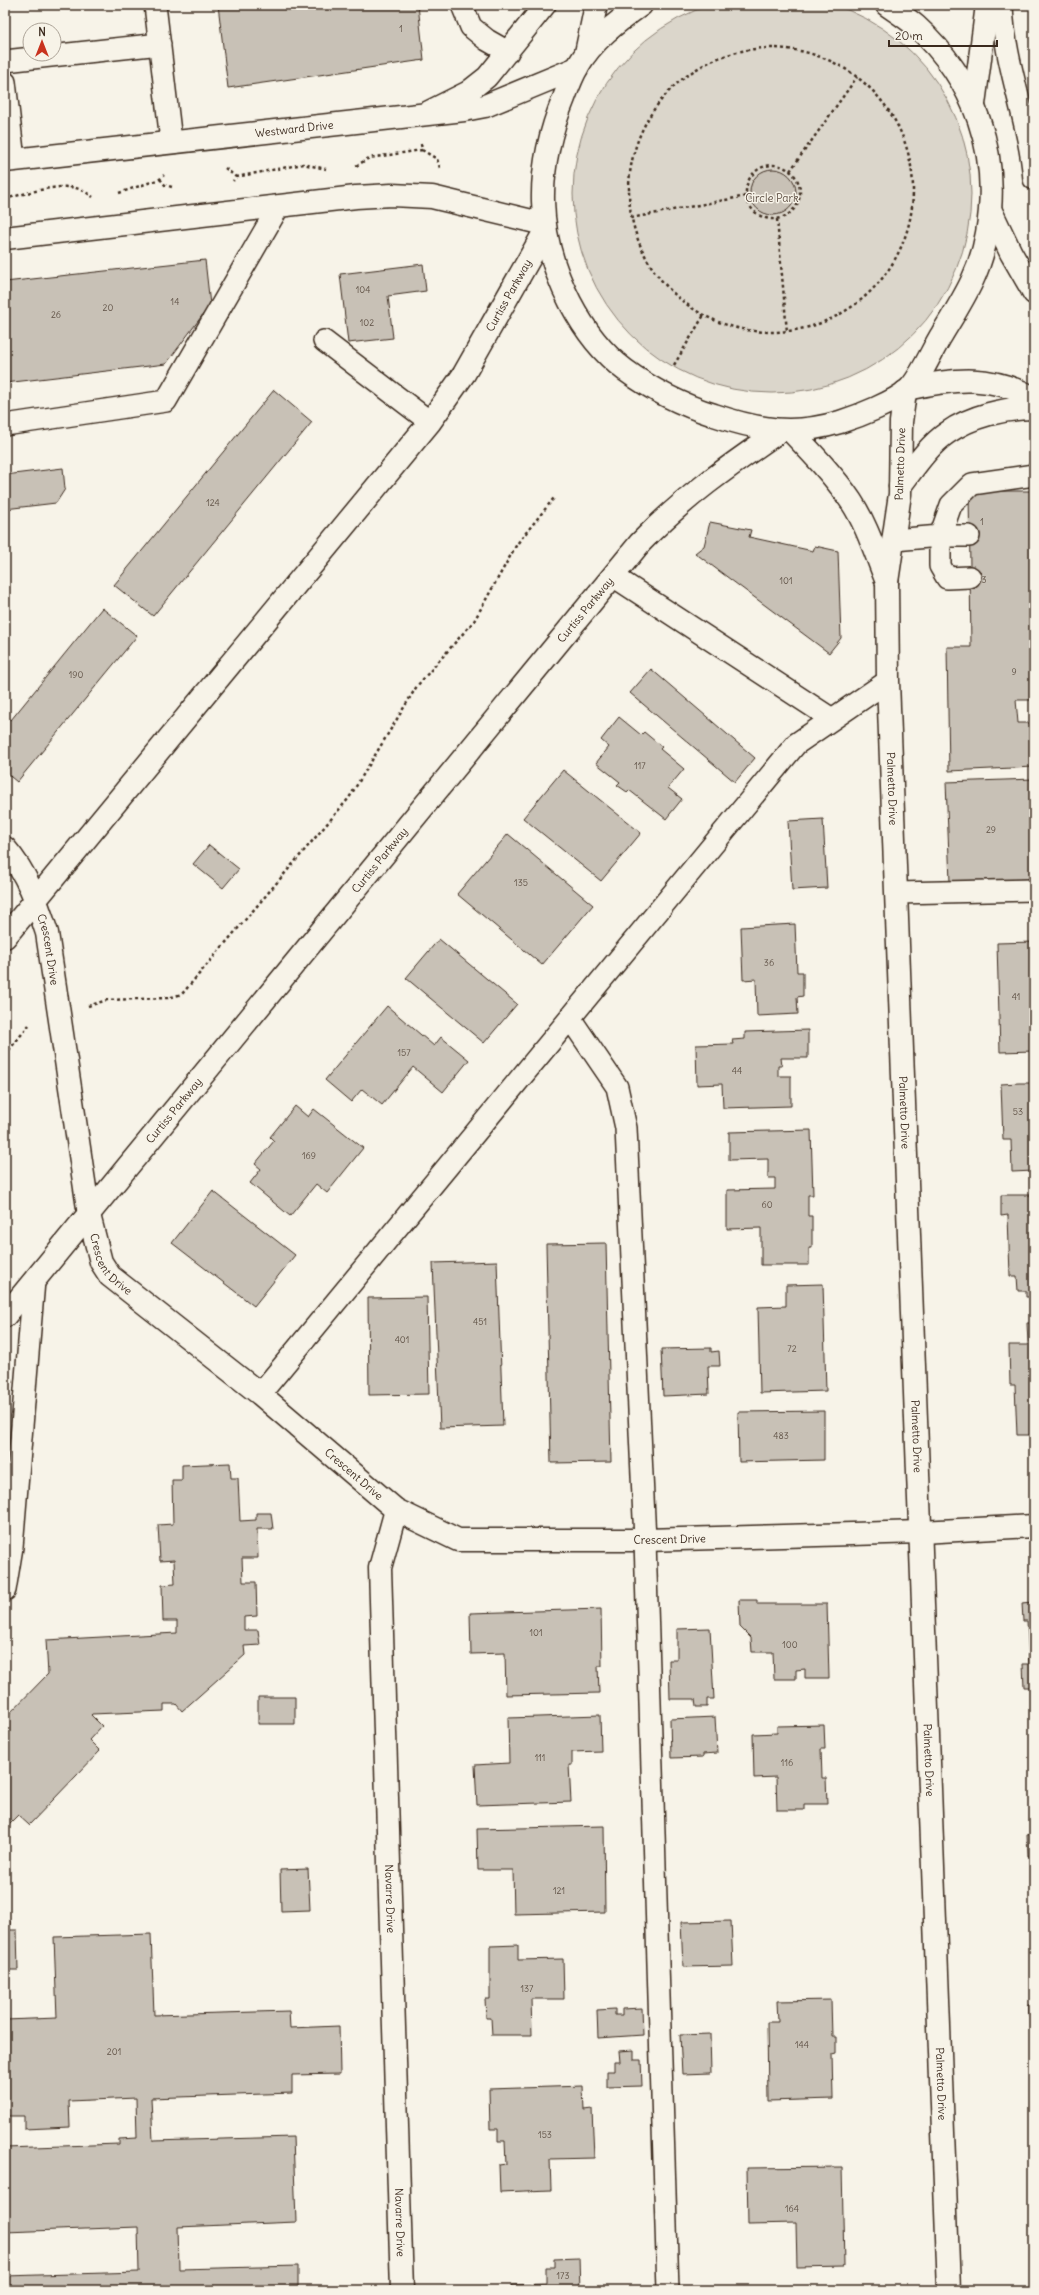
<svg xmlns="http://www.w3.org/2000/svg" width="1039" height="2295" viewBox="0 0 1039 2295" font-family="Delius,sans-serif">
	<rect width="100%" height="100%" fill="#f7f3e8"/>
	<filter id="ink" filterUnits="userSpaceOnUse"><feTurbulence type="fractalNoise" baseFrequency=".025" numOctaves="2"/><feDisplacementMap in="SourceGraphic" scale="8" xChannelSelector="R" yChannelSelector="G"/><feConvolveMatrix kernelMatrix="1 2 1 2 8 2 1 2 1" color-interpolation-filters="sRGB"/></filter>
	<g filter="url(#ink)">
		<!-- green -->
		<path fill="#dbd6cb" stroke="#8b8074" d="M573 194a199 199 0 1 1 398 0a199 199 0 1 1-398 0Z"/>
		<!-- building -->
		<path fill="#c8c1b6" stroke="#3b2a1e" d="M218,5H418L424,60L228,88Z
			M750 192a23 23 0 1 1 46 0a23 23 0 1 1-46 0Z
			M205,260L210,305L166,364L5,383V282Z
			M423,264L426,291L388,296L393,338L348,343L340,274Z
			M274,390L312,422L153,616L114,585Z
			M63,468L65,489L56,503L5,509V475Z
			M969,491H1033L1034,700H1016L1018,723H1034V767L949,771L947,647H971Z
			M710,522L751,530L749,537L813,551L815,546L838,551L841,638L829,653L695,553L704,546Z
			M102,608L137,636L17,782L5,772V715L11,720Z
			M651,669L755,758L735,782L630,693Z
			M619,717L641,735L644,732L662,747L660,749L684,769L668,788L682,799L666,819L629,790L627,792L617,785L620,782L596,763L609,747L601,740Z
			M563,770L641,833L601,881L523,818Z
			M1034,779V879L950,882L946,782Z
			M823,819L827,888L792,890L788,821Z
			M508,834L593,905L542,965L457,894Z
			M209,845L239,869L223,888L193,864Z
			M795,924L797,972H803V996L797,997L798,1014L757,1016L756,979L743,980L741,927Z
			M439,939L517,1004L484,1043L406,978Z
			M1034,942V1051L1000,1052L997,943Z
			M387,1006L434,1046L441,1037L469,1060L443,1092L413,1067L382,1105L362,1089L351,1102L325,1080Z
			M808,1030V1058H781L782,1066H778V1076H791V1106L723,1108L722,1084L697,1085L696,1045L733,1044L732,1040L745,1039V1032Z
			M1019,1083H1034V1171L1012,1172L1011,1140H1003L1001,1084Z
			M295,1106L308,1117L314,1109L363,1148L327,1193L316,1184L290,1216L250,1183L261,1169L255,1164L274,1141L270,1137Z
			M811,1130L813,1195H808V1216H812V1248H809V1265H761V1228L727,1229V1190L775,1189V1178H768V1159L729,1160V1132Z
			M213,1191L295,1255L254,1306L172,1243Z
			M1001,1195H1031V1198H1034V1297H1026V1291H1018L1017,1276H1010L1008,1215L1001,1216Z
			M606,1243L611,1462L551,1463L546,1244Z
			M497,1261L503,1426L440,1428L433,1263Z
			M823,1284L826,1391L760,1393L758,1307L786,1306V1285Z
			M427,1297L429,1394L369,1395L368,1298Z
			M1027,1323H1034V1435H1017L1015,1385H1010L1009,1345H1028Z
			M711,1348V1352L719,1351L720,1366H708L709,1394L663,1396L661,1349Z
			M824,1411V1460L739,1462L738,1412Z
			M230,1463L231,1478H238L240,1521L256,1520V1513H271L273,1529H257L258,1558H242L243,1582H256L257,1616L244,1617V1630H258L260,1645L244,1646L245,1655L182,1711L176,1704H164V1711L92,1714L91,1715L102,1726L89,1740L100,1751L29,1825L18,1815L5,1828V1718L48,1674L46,1640L177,1633V1621H163L162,1585L175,1584L174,1560L160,1561L158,1525L173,1524L172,1480H182V1465Z
			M739,1600H757V1604H827L829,1678H805V1669L796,1670V1679H774L773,1652H752L751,1638L740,1627Z
			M1034,1602V1687H1024L1023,1664H1029L1027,1621H1023L1022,1603Z
			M601,1609L602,1666H598L599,1693L506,1695L505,1653L471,1654L470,1613Z
			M710,1628L714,1699H707V1707H696L695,1699H670L669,1660H677V1629Z
			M258,1697H295V1724H258Z
			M600,1715L601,1751L572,1752V1765H569L571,1802L477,1805L475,1765L509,1763L508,1718Z
			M715,1717L717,1753L703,1754V1757L671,1758L670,1719Z
			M1032,1721H1034V1798Z
			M824,1725L825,1749H821L822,1778H826L827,1804H804V1810H777L776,1777L754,1778L753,1734L777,1733V1726Z
			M604,1826L605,1912L514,1914L513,1870H478L477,1829Z
			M1034,1834V1856H1028L1027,1835Z
			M308,1869L310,1910L281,1911L280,1870Z
			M5,1921H10V1930H17L18,1970H5Z
			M731,1921L733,1966L683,1967L681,1922Z
			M151,1934L154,2015L289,2011L290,2028L339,2026L340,2074L292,2075V2093L151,2098L153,2141L293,2137L296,2222L178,2227L179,2269L298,2266V2290H5V2276L139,2272L138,2227L5,2232V2148L119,2144V2139L137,2138L136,2098L69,2101L70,2127L24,2129V2116H5V2020L57,2018L54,1937Z
			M518,1945V1960L563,1959L564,1999H531L532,2035H492L491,2018H486L485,1999H490V1946Z
			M831,2000L832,2037H836V2053L832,2054L833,2099L768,2101L767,2022H778L777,2001Z
			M1029,2004H1034V2041L1032,2016H1029Z
			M642,2008L643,2035L598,2038L597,2010L615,2009V2015H622V2009Z
			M710,2034L711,2073L682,2074L680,2035Z
			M634,2050V2060H641L642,2086L607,2087V2071H614V2062H620L619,2051Z
			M583,2086L584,2110L592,2109L594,2158L550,2159L551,2190L500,2192L499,2165L506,2164L505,2141H498V2129H490L489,2089Z
			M1032,2122H1034V2180Z
			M842,2167L844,2267L797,2268L796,2223L748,2224L747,2168Z
			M579,2258L580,2290H511V2285L546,2284V2267H554V2259Z"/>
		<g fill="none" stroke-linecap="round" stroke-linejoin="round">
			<!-- lane casing -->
			<g stroke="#3b2a1e" stroke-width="24">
				<path id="lane" d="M155,5L171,141
					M462,5L471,27L487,40L508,52
					M1002,5C1004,64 1029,120 1034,179
					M5,61L160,44
					M5,82L14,160
					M428,112L468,92L487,77L545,5
					M324,341L430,422
					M5,425L166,401L279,206
					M969,536H940V566L947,578L970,577
					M894,540L940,536L951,505L972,484L1034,475
					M613,576L832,719
					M896,893L1034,890
					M570,1018L617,1087L626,1128L645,1540L668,2290
					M260,1394L796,744L888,681
					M5,1590L12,1547L34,1281"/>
			</g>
			<!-- street casing -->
			<g stroke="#3b2a1e" stroke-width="25">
				<g id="street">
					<path id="s1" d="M905,392L901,422L900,494L887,582L888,681L949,2290"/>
					<path d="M791,431C812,453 834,476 851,501C867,525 876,555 887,582"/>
					<path id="s2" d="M5,848C27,873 37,902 47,933L89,1215L101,1262L110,1276L260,1394L396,1510L458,1540H645L921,1532L1034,1526"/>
					<path id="s3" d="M396,1510L380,1568L402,2290"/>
				</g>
			</g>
			<!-- secondary casing -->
			<g stroke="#3b2a1e" stroke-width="25">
				<g id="secondary">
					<path d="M641,5C618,21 592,41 578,66C572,76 568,87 564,98C535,168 535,234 570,302C583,327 602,353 625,370C652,390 682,405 714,415C758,430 794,436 840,422C859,416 895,402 909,389C920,379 933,348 942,334C963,299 980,274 987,233C1001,155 975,79 916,26C907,18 897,12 887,5"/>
					<path d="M586,53L596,5"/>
					<path d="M974,104L987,5"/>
					<path id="s4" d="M5,161L464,110L485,106L577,68"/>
					<path d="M991,211L1011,253L1034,293"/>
					<path d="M5,238L356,197L392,195L432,197L544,224"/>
					<path d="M911,388C957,378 991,375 1034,398"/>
					<path d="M900,486C914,468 928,446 947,433C971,416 1005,408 1034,408"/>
					<path id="s5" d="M5,937L430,422L464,374L545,231"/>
					<path id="s6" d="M5,1316L640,543C682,499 730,465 780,431"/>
				</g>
			</g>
			<!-- path -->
			<path stroke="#3b2a1e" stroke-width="2.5" stroke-dasharray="3 3" stroke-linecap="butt" d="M629 190a142 142 0 1 1 284 0a142 142 0 1 1-284 0Z
				M421,144L422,150L437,159L440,168
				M746 192a27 27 0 1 1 54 0a27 27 0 1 1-54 0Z
				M356,166L369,158L422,150
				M225,168L236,177L233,181
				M790,171L857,77
				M236,177L303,164L326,169
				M160,179L165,185L172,187
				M119,193L160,179L164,175
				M5,199C24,194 61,182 79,189C84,191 89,194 93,197
				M631,218L746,196
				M777,219L787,332
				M674,365L704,315
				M88,1006L107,1000L168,998L182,994L349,798L417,686L474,621L517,544L554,498
				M5,1055L29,1025"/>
			<!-- lane -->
			<use href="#lane" stroke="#f7f3e8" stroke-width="21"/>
			<!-- street -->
			<use href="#street" stroke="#f7f3e8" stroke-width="22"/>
			<!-- secondary -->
			<use href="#secondary" stroke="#f7f3e8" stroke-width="22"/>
		</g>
	</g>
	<g text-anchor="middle" stroke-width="3" stroke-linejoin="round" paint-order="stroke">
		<!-- number labels -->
		<g font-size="9" fill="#5e5044">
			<text x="401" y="32">1</text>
			<text x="363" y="293">104</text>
			<text x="175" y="305">14</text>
			<text x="108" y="311">20</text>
			<text x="56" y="318">26</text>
			<text x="367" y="326">102</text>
			<text x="213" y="506">124</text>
			<text x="982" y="525">1</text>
			<text x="984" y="583">3</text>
			<text x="786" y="584">101</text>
			<text x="1014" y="675">9</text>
			<text x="76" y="678">190</text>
			<text x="640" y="769">117</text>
			<text x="991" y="833">29</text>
			<text x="521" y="886">135</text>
			<text x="769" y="966">36</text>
			<text x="1016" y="1000">41</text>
			<text x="404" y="1056">157</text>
			<text x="737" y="1074">44</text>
			<text x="1018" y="1115">53</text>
			<text x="309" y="1159">169</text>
			<text x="767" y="1208">60</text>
			<text x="480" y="1325">451</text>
			<text x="402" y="1343">401</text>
			<text x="792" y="1352">72</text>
			<text x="781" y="1439">483</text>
			<text x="536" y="1636">101</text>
			<text x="790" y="1648">100</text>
			<text x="540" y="1761">111</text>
			<text x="787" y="1766">116</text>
			<text x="559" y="1894">121</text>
			<text x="527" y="1992">137</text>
			<text x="802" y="2048">144</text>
			<text x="114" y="2055">201</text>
			<text x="545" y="2138">153</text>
			<text x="792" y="2212">164</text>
			<text x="563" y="2279">173</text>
		</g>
		<!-- street labels -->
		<g font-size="11" fill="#3b2a1e" stroke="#f7f3e8">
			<text dy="4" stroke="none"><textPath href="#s4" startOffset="291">Westward Drive</textPath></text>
			<text dy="4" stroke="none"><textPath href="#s5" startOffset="817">Curtiss Parkway</textPath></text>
			<text transform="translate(900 464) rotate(-88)" y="4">Palmetto Drive</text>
			<text dy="4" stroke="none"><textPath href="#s6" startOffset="914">Curtiss Parkway</textPath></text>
			<text dy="4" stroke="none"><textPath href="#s1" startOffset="398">Palmetto Drive</textPath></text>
			<text dy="4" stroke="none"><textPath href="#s6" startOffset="590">Curtiss Parkway</textPath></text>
			<text dy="4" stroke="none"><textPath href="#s2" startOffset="112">Crescent Drive</textPath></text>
			<text dy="4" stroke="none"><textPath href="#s6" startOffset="266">Curtiss Parkway</textPath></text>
			<text dy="4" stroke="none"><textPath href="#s1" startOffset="722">Palmetto Drive</textPath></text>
			<text dy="4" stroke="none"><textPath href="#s2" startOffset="436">Crescent Drive</textPath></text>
			<text dy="4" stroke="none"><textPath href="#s1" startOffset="1046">Palmetto Drive</textPath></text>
			<text dy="4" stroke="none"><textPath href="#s2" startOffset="760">Crescent Drive</textPath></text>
			<text dy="4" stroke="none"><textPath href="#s2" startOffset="1096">Crescent Drive</textPath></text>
			<text dy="4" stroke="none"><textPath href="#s1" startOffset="1370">Palmetto Drive</textPath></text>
			<text dy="4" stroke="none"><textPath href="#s3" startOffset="391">Navarre Drive</textPath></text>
			<text dy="4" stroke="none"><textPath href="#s1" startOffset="1694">Palmetto Drive</textPath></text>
			<text dy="4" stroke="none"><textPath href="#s3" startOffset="715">Navarre Drive</textPath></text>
		</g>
		<!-- park labels -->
		<g font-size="11" fill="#5b4c41" stroke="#f7f3e8">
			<text x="772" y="202">Circle Park</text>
		</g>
	</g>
	<!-- margin -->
	<rect width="1039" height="2295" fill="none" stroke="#f7f3e8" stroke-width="20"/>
	<rect x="10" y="10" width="1019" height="2275" fill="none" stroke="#3b2a1e" stroke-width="1.5" filter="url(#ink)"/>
	<!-- north arrow -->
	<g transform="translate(42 42)"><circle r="19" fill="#f7f3e8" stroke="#aca397"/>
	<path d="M0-3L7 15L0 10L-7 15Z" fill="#c8321e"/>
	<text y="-6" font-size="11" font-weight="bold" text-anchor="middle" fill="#3b2a1e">N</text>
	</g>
	<!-- scale -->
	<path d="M889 40v6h108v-6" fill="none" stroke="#3b2a1e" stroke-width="2"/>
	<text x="895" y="40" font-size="12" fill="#3b2a1e" stroke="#f7f3e8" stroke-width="3" paint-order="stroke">20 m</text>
</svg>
